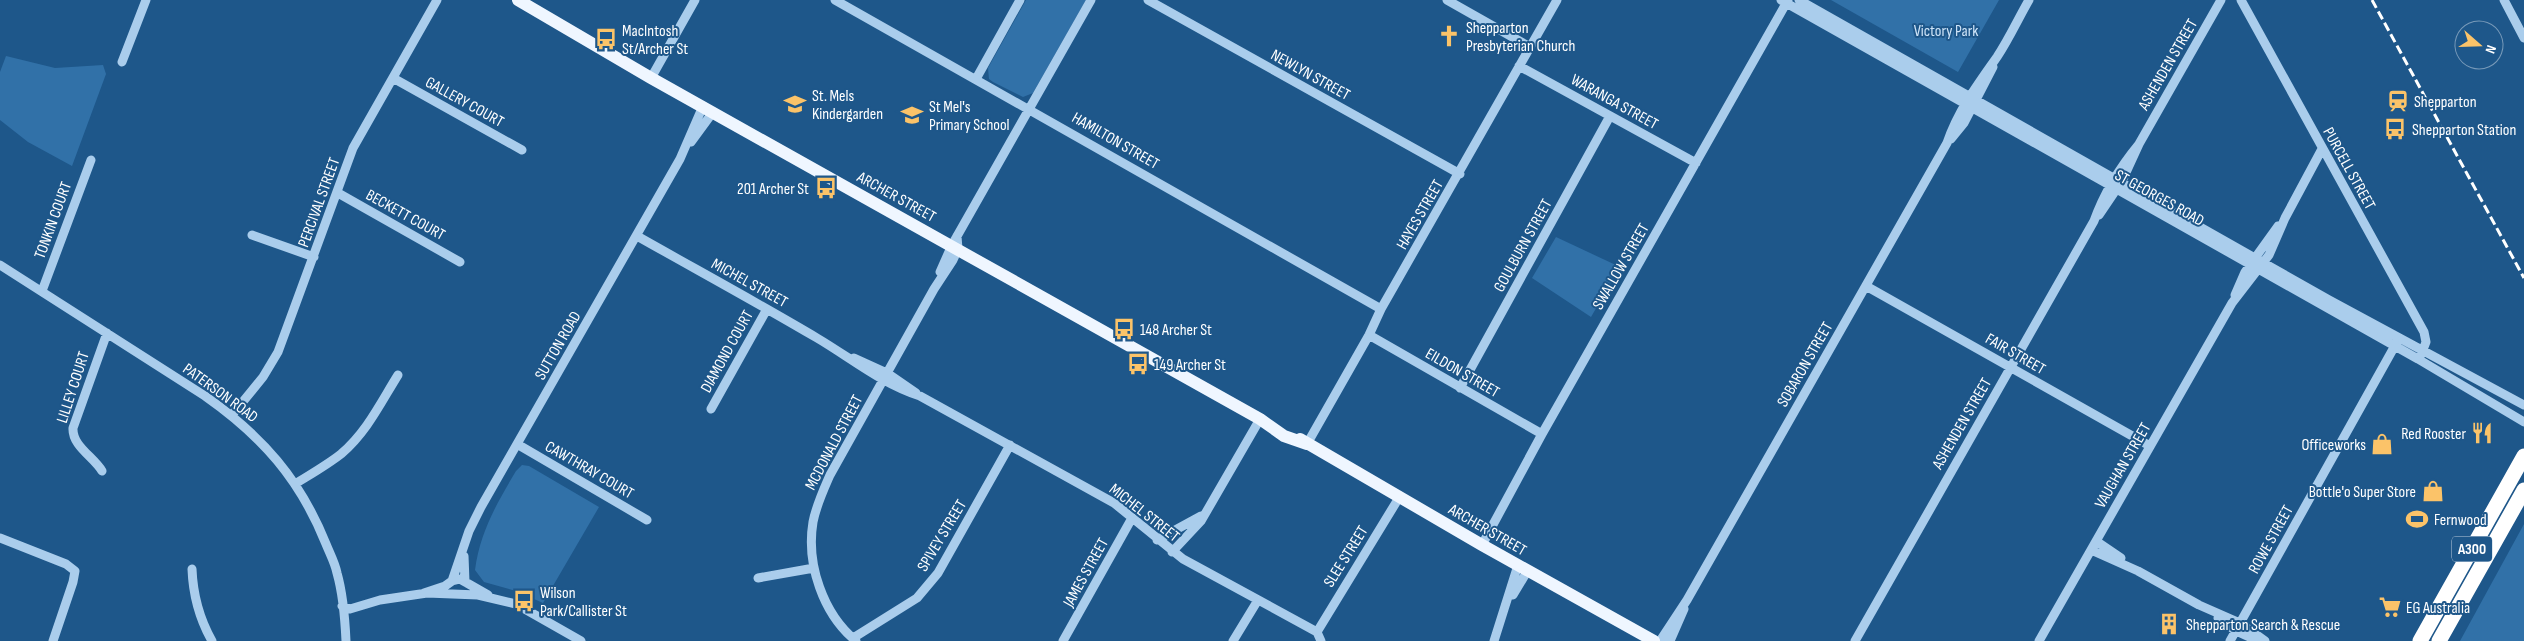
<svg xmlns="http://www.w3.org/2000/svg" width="2524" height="641" viewBox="0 0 2524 641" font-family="'Sofia Sans Condensed',sans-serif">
	<rect width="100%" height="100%" fill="#1e578a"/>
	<!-- green -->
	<path fill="#3171a8" d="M1026,0H1086L1033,93L1023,97L993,82L989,79L988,68Z
		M1831,0H1999L1958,72Z
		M6,56L55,68L103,65L106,74L72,166L28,142L0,120V72Z
		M1556,237L1620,267L1591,317L1532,278Z
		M522,465L529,466L599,507L543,603L516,591L484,582L475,570C480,532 497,503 516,471Z
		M2524,524V641H2460L2518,535Z"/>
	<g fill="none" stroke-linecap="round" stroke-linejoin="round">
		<!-- minor -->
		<path stroke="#aacdec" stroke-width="9" d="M835,0L1381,309
			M1148,0L1460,174
			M1447,0L1530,47
			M1781,0L2418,359L2524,422
			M1799,0L2329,300L2524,405
			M2241,0L2424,332L2426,342L2421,355
			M2504,0L2524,38
			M122,62L146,0
			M1519,66L1696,163
			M393,78L522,150
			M651,78L695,0
			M976,79L1020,0
			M1951,139L1964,123L1993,67
			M691,142L713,112
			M338,193L460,262
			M2099,215L2122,181L2139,144L2221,0
			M252,235L314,257
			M637,236C697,270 758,303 817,338C851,358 882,384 920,396L1114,503L1183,559L1317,632L1321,641
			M0,265L205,396C262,436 300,479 326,544C330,554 335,563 337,573C343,594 345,619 346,641
			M940,272L952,245L1091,0
			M1866,286L2150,446
			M42,291L91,160
			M2235,295L2245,272L2278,226
			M1369,335L1542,434
			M854,358L887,373L916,393
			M1460,388L1610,116
			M711,409L767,309
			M232,415L263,377L278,352L353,148L437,0
			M517,444L647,520
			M1307,444L1369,335L1381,309L1557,0
			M102,471C94,457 72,446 73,428L107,333
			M295,484C311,474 327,465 341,454C367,432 381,402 398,375
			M0,538L66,564L75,571L73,582L53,641
			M1157,540L1201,516
			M2096,541L2121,558
			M1482,545L1542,434L1788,0
			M2091,550L2138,571L2199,605L2240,623L2265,641
			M1172,552L1201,521L1260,419
			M464,556L465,582
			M192,569C193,595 199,618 212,641
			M758,578L814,568
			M452,581L460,579L488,595
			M424,593L445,586L452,581L469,531L481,507L680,159L703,106
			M1513,595L1528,570
			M342,606L350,609L380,600L427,593L478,595L516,604L581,641
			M2218,618L2236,631L2256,640
			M1317,632L1400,496
			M853,638L917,598L938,573L1010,445
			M856,641C823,614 806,564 813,522C816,506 823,491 830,475L934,289L953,260L958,249L957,236
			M1063,641L1132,518
			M1233,641L1258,600
			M1494,641L1518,565
			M1660,641L1687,600L1947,143C1958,111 1977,85 1997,57C2009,39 2018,19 2029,0
			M1670,641L1684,609
			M1855,641L2094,221C2104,193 2120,167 2139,144
			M2039,641L2232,303L2269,255L2285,218L2322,149
			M2230,641L2397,342"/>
		<!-- major -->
		<path stroke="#eff6ff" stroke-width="12" d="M518,0L651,78L1260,419L1284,436L1307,444
			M1300,439L1482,545L1654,641"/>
		<!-- highway -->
		<path stroke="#fff" stroke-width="15" d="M2420,641L2524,456
			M2439,641L2524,490"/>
		<!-- rail -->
		<path stroke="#fff" stroke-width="3" stroke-dasharray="9 4" stroke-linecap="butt" d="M2372,0L2524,278"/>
	</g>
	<!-- icons -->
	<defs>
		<g id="church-bare" transform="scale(1.725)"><path d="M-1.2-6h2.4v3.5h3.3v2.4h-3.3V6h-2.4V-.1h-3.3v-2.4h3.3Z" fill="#fbc369" stroke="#1e578a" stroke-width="2.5" paint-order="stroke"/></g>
		<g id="bus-bare" transform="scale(1.725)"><path d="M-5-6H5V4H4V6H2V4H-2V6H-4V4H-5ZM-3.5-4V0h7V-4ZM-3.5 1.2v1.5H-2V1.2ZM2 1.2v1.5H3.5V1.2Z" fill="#fbc369" stroke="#1e578a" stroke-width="2.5" paint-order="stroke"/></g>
		<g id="station-bare" transform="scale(1.725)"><path d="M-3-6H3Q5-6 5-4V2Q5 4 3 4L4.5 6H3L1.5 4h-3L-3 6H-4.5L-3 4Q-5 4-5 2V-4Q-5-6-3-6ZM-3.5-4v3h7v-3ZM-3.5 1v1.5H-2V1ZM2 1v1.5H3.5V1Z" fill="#fbc369" stroke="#1e578a" stroke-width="2.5" paint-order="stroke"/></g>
		<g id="school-bare" transform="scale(1.725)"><path d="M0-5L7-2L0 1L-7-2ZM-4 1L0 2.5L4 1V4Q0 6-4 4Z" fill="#fbc369" stroke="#1e578a" stroke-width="2.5" paint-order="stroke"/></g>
		<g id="restaurant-bare" transform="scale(1.725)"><path d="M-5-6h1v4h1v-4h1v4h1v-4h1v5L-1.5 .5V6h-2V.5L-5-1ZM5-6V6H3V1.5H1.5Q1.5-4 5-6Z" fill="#fbc369" stroke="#1e578a" stroke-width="2.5" paint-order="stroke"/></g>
		<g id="shop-bare" transform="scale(1.725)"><path d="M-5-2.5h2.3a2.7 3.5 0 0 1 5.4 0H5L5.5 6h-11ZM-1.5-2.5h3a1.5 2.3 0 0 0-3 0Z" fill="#fbc369" stroke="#1e578a" stroke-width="2.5" paint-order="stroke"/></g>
		<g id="stadium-bare" transform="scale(1.725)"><path d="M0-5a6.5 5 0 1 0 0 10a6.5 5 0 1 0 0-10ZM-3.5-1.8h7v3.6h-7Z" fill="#fbc369" stroke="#1e578a" stroke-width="2.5" paint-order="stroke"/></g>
		<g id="supermarket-bare" transform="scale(1.725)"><path d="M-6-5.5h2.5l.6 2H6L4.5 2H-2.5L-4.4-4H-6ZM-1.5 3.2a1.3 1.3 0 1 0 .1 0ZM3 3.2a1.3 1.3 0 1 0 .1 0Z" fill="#fbc369" stroke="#1e578a" stroke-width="2.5" paint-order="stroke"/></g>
		<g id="building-bare" transform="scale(1.725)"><path d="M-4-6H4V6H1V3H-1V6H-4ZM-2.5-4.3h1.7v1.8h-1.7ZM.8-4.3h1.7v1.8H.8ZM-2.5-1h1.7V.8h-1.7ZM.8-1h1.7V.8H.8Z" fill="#fbc369" stroke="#1e578a" stroke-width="2.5" paint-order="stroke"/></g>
	</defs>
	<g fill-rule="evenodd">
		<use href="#church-bare" x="1449" y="36"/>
		<use href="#bus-bare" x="606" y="39"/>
		<use href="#station-bare" x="2398" y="101"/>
		<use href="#school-bare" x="795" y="104"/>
		<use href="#school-bare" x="912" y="115"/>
		<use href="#bus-bare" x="2395" y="129"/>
		<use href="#bus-bare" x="826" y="188"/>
		<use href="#bus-bare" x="1124" y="329"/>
		<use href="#bus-bare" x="1138" y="364"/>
		<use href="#restaurant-bare" x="2482" y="433"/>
		<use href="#shop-bare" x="2382" y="444"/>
		<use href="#shop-bare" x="2433" y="491"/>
		<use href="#stadium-bare" x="2417" y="519"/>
		<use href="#bus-bare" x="524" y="601"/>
		<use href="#supermarket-bare" x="2390" y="607"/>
		<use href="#building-bare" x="2169" y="624"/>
	</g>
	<g text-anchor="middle" stroke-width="4" stroke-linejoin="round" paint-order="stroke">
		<!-- shield labels -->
		<rect fill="#1e578a" stroke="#bccddc" stroke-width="1" x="2452" y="536.5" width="40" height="25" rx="4"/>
		<g font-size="15" font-weight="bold" fill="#fff">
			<text x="2472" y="554">A300</text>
		</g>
		<!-- poi labels -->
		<g font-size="16" fill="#fff" stroke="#1e578a" text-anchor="start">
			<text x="1466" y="33">Shepparton<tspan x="1466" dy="18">Presbyterian Church</tspan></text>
			<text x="622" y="36">MacIntosh<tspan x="622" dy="18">St/Archer St</tspan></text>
			<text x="812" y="101">St. Mels<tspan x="812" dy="18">Kindergarden</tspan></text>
			<text x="2414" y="107">Shepparton</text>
			<text x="929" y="112">St Mel's<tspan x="929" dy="18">Primary School</tspan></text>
			<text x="2412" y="135">Shepparton Station</text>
			<text x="809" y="194" text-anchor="end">201 Archer St</text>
			<text x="1140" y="335">148 Archer St</text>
			<text x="1154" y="370">149 Archer St</text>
			<text x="2466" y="439" text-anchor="end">Red Rooster</text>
			<text x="2366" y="450" text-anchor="end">Officeworks</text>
			<text x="2416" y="497" text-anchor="end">Bottle'o Super Store</text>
			<text x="2434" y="525">Fernwood</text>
			<text x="540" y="598">Wilson<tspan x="540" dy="18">Park/Callister St</tspan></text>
			<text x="2406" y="613">EG Australia</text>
			<text x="2186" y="630">Shepparton Search &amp; Rescue</text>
		</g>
		<!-- park labels -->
		<g font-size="16" fill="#cfe5f9" stroke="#1e578a">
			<text x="1946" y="36">Victory Park</text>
		</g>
		<!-- street labels -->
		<g font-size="16" fill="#fff" stroke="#1e578a">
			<text transform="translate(2167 64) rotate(-60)" y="6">ASHENDEN STREET</text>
			<text transform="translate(1311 74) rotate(29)" y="6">NEWLYN STREET</text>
			<text transform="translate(465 101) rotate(29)" y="6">GALLERY COURT</text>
			<text transform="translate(1615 101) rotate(29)" y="6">WARANGA STREET</text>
			<text transform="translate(1116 140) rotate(30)" y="6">HAMILTON STREET</text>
			<text transform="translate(2350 168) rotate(61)" y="6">PURCELL STREET</text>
			<text transform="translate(897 196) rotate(29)" y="6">ARCHER STREET</text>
			<text transform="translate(2160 197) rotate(29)" y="6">ST GEORGES ROAD</text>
			<text transform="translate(318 202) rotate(-70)" y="6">PERCIVAL STREET</text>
			<text transform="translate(406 214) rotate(29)" y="6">BECKETT COURT</text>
			<text transform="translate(1419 214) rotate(-60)" y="6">HAYES STREET</text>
			<text transform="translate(52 220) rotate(-70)" y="6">TONKIN COURT</text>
			<text transform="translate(1522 245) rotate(-61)" y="6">GOULBURN STREET</text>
			<text transform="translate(1620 266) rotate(-60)" y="6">SWALLOW STREET</text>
			<text transform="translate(750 282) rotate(29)" y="6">MICHEL STREET</text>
			<text transform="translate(557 345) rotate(-60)" y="6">SUTTON ROAD</text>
			<text transform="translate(726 351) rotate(-61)" y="6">DIAMOND COURT</text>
			<text transform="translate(2016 353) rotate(30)" y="6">FAIR STREET</text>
			<text transform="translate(1804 364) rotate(-60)" y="6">SOBARON STREET</text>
			<text transform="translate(1463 372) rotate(30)" y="6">EILDON STREET</text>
			<text transform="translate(72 387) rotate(-72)" y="6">LILLEY COURT</text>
			<text transform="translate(221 392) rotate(36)" y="6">PATERSON ROAD</text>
			<text transform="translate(1961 423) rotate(-60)" y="6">ASHENDEN STREET</text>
			<text transform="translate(833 442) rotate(-62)" y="6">MCDONALD STREET</text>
			<text transform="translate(2122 465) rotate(-60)" y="6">VAUGHAN STREET</text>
			<text transform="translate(590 469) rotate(30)" y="6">CAWTHRAY COURT</text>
			<text transform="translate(1145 512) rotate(38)" y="6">MICHEL STREET</text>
			<text transform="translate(1488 529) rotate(30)" y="6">ARCHER STREET</text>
			<text transform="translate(941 535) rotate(-59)" y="6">SPIVEY STREET</text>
			<text transform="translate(2270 539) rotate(-61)" y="6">ROWE STREET</text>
			<text transform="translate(1345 556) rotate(-58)" y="6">SLEE STREET</text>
			<text transform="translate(1085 572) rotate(-61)" y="6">JAMES STREET</text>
		</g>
	</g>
	<!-- north arrow -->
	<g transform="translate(2479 45) rotate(110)"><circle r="24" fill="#1e578a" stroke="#789ab9"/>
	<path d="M0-4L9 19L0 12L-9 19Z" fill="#fbc369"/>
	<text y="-8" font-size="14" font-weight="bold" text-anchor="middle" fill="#ffffff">N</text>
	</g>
</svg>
